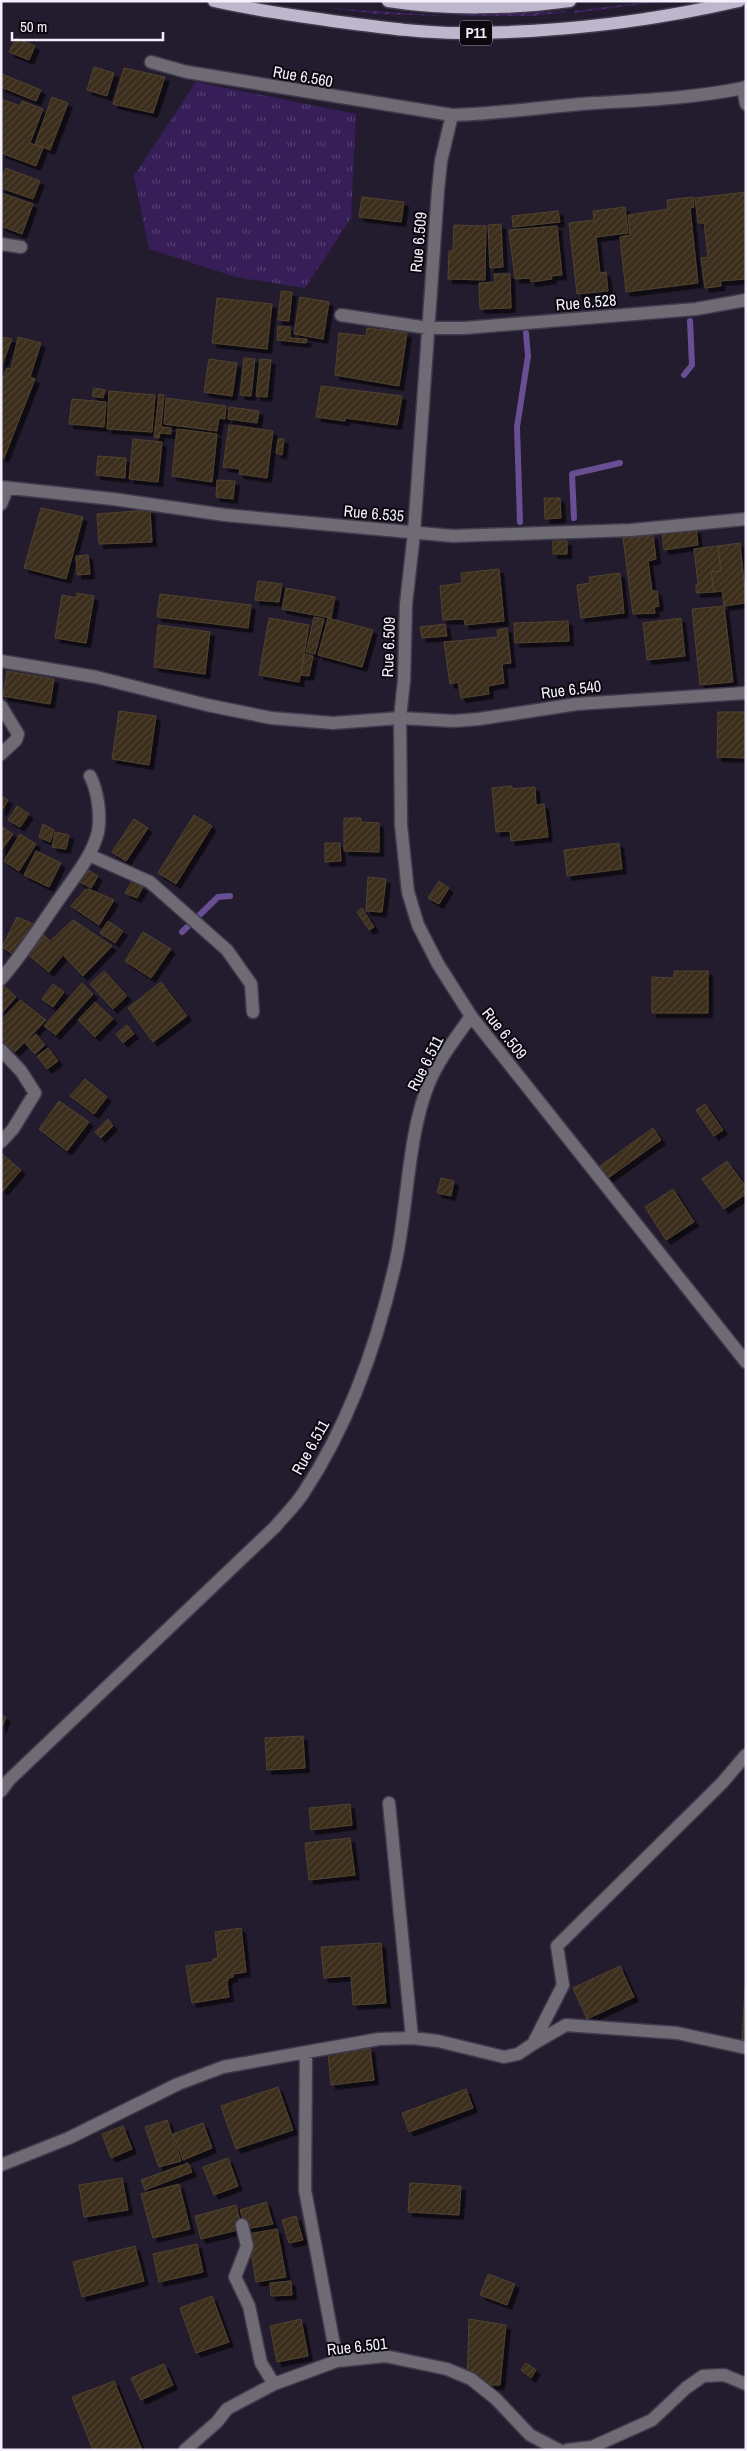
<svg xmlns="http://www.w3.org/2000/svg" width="747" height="2451" viewBox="0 0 747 2451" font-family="'Archivo Narrow',sans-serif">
	<defs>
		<pattern id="grass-tufts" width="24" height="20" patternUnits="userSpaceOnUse" patternTransform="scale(1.25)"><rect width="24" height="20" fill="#371e59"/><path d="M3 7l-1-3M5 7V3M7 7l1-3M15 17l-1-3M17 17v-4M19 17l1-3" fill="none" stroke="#543f72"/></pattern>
		<pattern id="garden-furrows" width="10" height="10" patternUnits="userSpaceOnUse" patternTransform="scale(1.25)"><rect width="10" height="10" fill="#371e59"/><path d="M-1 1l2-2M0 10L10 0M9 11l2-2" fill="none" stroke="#543f72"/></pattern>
		<pattern id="building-hatch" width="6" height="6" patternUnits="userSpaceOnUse" patternTransform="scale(1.25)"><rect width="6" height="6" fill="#3b2d1b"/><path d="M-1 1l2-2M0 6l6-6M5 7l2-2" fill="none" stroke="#4e4232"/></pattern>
		<filter id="shadow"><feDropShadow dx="4.5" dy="4.5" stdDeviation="0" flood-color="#0009"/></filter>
	</defs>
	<rect width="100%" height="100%" fill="#231c2f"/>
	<!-- grass -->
	<path fill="url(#grass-tufts)" d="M196,82L356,114L351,218L305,288L236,277L149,249L134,176Z"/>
	<!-- garden -->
	<path fill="url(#garden-furrows)" d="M654,1H663L575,13L574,11Z
		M328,8L450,16L378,14Z
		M572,11L534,16H451Z"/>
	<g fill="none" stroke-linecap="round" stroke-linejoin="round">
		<!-- stream -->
		<path stroke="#684f93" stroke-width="6" d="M684,375L692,365L690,321
			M574,518L572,474L620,463
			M520,522L517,427L528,356L526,333
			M182,932L218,897L230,896"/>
	</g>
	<!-- building -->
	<path fill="url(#building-hatch)" stroke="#50422f" filter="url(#shadow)" d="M16,38L35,46L29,60L9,52Z
		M94,67L114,73L107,96L87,90Z
		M124,68L165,77L153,113L113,104Z
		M2,74L41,90L36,101L1,87Z
		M52,97L68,103L50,150L35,144Z
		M1,99L20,106L22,101L43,109L30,143L43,148L36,166L1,153Z
		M6,168L40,181L33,199L1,188V180Z
		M746,192V279L720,281L721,286L705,288L701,258L708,257L704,223H698L695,198Z
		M1,193L33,204L22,234L1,226Z
		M362,197L404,202L401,222L359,217Z
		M693,197L694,207L690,208L698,283L626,292L620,237L630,235L628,215L668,209L667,200Z
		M625,207L628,233L596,237L600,273L606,272L608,291L577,294L569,223L594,220L593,211Z
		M558,211L560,222L513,227L512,216Z
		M501,224L503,267L490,268L488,225Z
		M454,225L486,226L485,280L448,279L449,251H453Z
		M557,226L562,275L551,276L552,279L531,282L530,278L515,279L509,230Z
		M494,274H510L511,308L480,309L479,283L495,282Z
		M281,291L292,292L289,321L278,320Z
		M300,297L329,302L323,339L294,334Z
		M217,298L272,304L267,349L212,343Z
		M278,326L290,327V338L307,339L306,343L277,340Z
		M367,328L407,333L399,386L335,375L339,333L366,336Z
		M1,337L12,339L1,367Z
		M18,337L41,343L30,377L35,379L4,458L1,457V382L7,368L11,369Z
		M244,358L255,359L251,396L240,395Z
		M209,359L237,363L232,396L204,392Z
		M260,359L271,360L267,397L256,396Z
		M321,386L402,396L397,425L345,418V421L316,417Z
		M94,388L105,390L103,398L92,396Z
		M109,391L155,395L152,432L107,429Z
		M159,394L164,395L161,427L171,428V434L160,433L159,438L154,437Z
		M166,398L226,406L225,419L219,418L217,431L164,424Z
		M72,399L106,402L104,427L69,424Z
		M229,407L259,411L257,423L228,419Z
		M229,425L273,431L267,478L239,474L240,469L223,467Z
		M177,429L217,434L212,482L172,476Z
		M133,439L162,442L158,482L129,479Z
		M278,439H284L282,455L276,453Z
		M98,456L126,458L125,478L96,475Z
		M217,480L235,481L233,499L216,497Z
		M544,498H560L561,518L545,519Z
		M41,508L83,517L66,579L24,568Z
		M150,510L152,542L99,544L97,514Z
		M696,529L698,545L664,550L662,534Z
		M653,535L656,559L648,561L652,591H657L659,606L654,607L655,613L633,614L623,538Z
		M553,541H567V554H553Z
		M740,543L746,603L724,606L722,591L714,592L711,572L721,571L718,546Z
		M718,546L721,571L711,572L714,592L696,593V585H698L694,549Z
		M88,555L90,574L77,575L76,556Z
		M499,569L504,621L465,625L464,619L443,620L440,586L462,583L461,573Z
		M620,573L624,613L581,618L577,585L590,583L589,577Z
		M258,581L282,584L279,602L255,600Z
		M286,588L335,597L331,618L282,609Z
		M77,593L94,596L86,643L55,638L62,595L77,598Z
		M160,594L251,605L248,628L157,617Z
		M724,606L733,682L700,685L692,609Z
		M314,617L324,619L315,654L306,652Z
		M269,618L309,625L299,682L259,675Z
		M328,618L373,630L362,667L318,655Z
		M681,618L685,656L647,660L643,623Z
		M568,621L569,641L515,643L514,623Z
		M445,624L447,636L422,638L420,627Z
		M158,625L210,632L205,674L154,667Z
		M507,628L511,663L502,664L504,683L488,686L489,694L461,698L458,682L450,684L444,642L498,637L497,630Z
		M305,654L313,656L309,676L301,675Z
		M7,671L54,679L50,704L3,696Z
		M119,711L156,716L149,765L112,759Z
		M718,712H746V758L717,757Z
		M512,786V789L535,787L536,805L544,804L548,837L511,841L510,831L496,832L492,788Z
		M1,796L8,800L1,812Z
		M17,806L29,814L20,827L8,820Z
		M194,815L212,826L176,884L158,873Z
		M344,818H361V822L379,823V852L344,851Z
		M134,819L148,828L126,861L112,852Z
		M43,824L54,830L50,842L39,837Z
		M1,826L13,834L1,851Z
		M55,832L69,835L66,849L52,847Z
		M20,834L36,844L19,871L4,861Z
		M325,843H340L341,861L325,862Z
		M619,843L622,869L567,876L564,850Z
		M36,851L61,863L49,887L24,875Z
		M86,869L98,876L91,888L78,881Z
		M368,877L386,879L382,912L366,911Z
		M132,881L143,887L137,898L125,893Z
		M439,881L449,888L439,904L428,898Z
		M89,889L114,900L99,925L71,906L85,890Z
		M362,908L374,927L369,930L357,912Z
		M17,917L36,925L17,957L2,947Z
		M73,920L112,946L83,976L63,955L49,972L27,954L44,935L50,941Z
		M108,921L123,931L115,943L100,933Z
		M143,932L171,949L151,978L125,961Z
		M104,971L127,996L113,1009L90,984Z
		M674,971H708V1013H652V977L674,978Z
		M161,982L187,1016L153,1042L128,1008Z
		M82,983L93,994L56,1035L44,1026Z
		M53,984L64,992L53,1007L42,999Z
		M4,986L16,997L1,1014V989Z
		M20,1000L46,1020L15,1052L1,1039V1020Z
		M95,1002L113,1019L95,1037L78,1020Z
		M127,1025L134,1034L123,1043L116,1034Z
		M36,1034L45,1045L35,1054L25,1043Z
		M48,1048L58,1061L47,1069L37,1056Z
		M85,1079L107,1097L94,1114L70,1096Z
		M59,1101L89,1122L67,1151L39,1129Z
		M705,1104L723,1130L714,1136L696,1110Z
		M108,1119L113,1126L101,1138L95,1132Z
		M653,1128L661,1140L608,1178L600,1166Z
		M1,1153L21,1170L3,1191L1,1189Z
		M727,1161L746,1187V1194L724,1209L702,1179Z
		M441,1178L454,1181L451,1196L437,1193Z
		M673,1189L694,1222L666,1240L645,1207Z
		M1,1715L6,1717L1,1730Z
		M303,1736L305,1768L267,1770L265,1738Z
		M350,1804L352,1825L311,1830L309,1808Z
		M350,1838L355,1875L309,1880L305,1843Z
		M241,1928L246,1972L233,1974V1977L229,1978L227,1982L229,1997L192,2003L186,1966L213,1962V1959L218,1958L215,1932Z
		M381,1943L386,2003L353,2005L351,1976L324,1978L321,1947Z
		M620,1966L634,1997L587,2019L573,1988Z
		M745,1986H746V2042H742Z
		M370,2048L374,2080L331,2085L328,2053Z
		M278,2087L293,2130L236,2149L221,2106Z
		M466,2089L473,2108L409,2132L402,2113Z
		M167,2120L181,2161L159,2167L145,2127Z
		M203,2123L212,2148L183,2160L173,2134Z
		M123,2126L132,2149L111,2158L102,2134Z
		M228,2158L238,2186L214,2195L203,2167Z
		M188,2163L192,2172L145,2190L141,2180Z
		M122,2178L128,2210L84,2217L79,2185Z
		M410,2183L461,2186L459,2215L408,2212Z
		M179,2184L190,2229L153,2238L141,2194Z
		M266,2202L273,2224L246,2229L240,2210Z
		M236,2205L242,2229L201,2239L195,2216Z
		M296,2216L303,2240L289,2243L282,2220Z
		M277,2229L286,2277L256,2282L248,2234Z
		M197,2244L203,2272L159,2282L153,2254Z
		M135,2246L144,2281L82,2297L73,2262Z
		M488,2274L515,2284L507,2305L480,2295Z
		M291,2281L292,2295L271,2296L270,2283Z
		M212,2296L229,2342L196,2353L180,2308Z
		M301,2319L308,2356L277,2362L270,2326Z
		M469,2319L506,2325L500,2385H467Z
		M526,2363L536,2370L531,2378L521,2370Z
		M164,2364L173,2385L141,2400L131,2378Z
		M114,2381L142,2450H93L72,2397Z"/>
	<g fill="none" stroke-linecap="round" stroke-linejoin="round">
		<!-- minor casing -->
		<g stroke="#403a4c" stroke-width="15">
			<path id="minor" d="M151,62L187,72L452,115
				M746,87L743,88L746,104
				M743,88C694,98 646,100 596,103C548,106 500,114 452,115L441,161L438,190L414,533L406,604L404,680L400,718L401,825L408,892L418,925L438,964L471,1016L746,1362
				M1,244L21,247
				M341,315L428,328H464L696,309L746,300
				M1,487L113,499L225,515L453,536L631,530L746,519
				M1,504L7,489
				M1,661L96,677L207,705L271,718L333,723L400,718L454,721L479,719L577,704L746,693
				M1,706L18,734L16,740L1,754
				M89,855L150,882L227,950L251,984L253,1012
				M1,979C24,953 42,923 62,895C75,876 92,856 98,832C101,816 98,791 90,776
				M1,1050L21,1071L35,1093L13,1129L1,1142
				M1,1791L9,1780L275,1527C284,1516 296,1505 304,1492C349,1424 377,1344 395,1265C408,1209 407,1136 429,1083C439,1059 456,1038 471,1016
				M389,1803L412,2038
				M533,2044L566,2025L677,2033L746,2048
				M306,2052L305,2190L337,2361
				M1,2165L69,2138L178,2084L223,2067L379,2039L412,2038L438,2041L504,2057L518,2054L533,2044L563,1985L557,1946L722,1783L746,1755
				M242,2225L247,2246L235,2277L249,2306L261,2363L274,2384
				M185,2450L217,2422L227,2409L274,2384L337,2361L385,2356L447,2369L471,2379L496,2399L530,2435L559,2450
				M567,2450L592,2447L652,2420L686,2388L703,2376L724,2375L746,2384"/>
		</g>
		<!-- major casing -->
		<g stroke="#403a4c" stroke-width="15">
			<path id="major" d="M214,1C258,11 303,17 348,23C386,28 424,33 461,33C555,33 648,22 739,1
				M388,1C445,10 512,9 570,1"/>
		</g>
		<!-- minor -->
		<use href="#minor" stroke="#6e6b75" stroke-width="12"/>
		<!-- major -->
		<use href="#major" stroke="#bdb6cc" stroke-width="12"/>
	</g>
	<g text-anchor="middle" stroke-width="4" stroke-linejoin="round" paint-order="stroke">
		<!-- shield labels -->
		<rect fill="#0b0810" stroke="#adaab5" stroke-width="1" x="460" y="20.5" width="32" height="25" rx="4"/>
		<g font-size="15" font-weight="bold" fill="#f3effc">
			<text x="476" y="38">P11</text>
		</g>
		<!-- street labels -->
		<g font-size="16" fill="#f3effc" stroke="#0b0810">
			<text transform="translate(303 76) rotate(10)" y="6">Rue 6.560</text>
			<text transform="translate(418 242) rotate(-85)" y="6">Rue 6.509</text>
			<text transform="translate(586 302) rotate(-5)" y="6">Rue 6.528</text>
			<text transform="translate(374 513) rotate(5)" y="6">Rue 6.535</text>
			<text transform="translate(388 647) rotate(-88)" y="6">Rue 6.509</text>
			<text transform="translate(571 689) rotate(-7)" y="6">Rue 6.540</text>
			<text transform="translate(505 1033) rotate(51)" y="6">Rue 6.509</text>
			<text transform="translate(425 1063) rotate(-63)" y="6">Rue 6.511</text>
			<text transform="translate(310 1447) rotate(-61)" y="6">Rue 6.511</text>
			<text transform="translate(357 2346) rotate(-6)" y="6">Rue 6.501</text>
		</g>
	</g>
	<!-- border -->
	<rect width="747" height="2451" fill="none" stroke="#f3effc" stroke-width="5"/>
	<!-- scale -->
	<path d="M12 32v8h151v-8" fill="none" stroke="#f3effc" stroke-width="2.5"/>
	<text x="20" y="32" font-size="15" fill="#f3effc" stroke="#0b0810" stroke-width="4" paint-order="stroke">50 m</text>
</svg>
